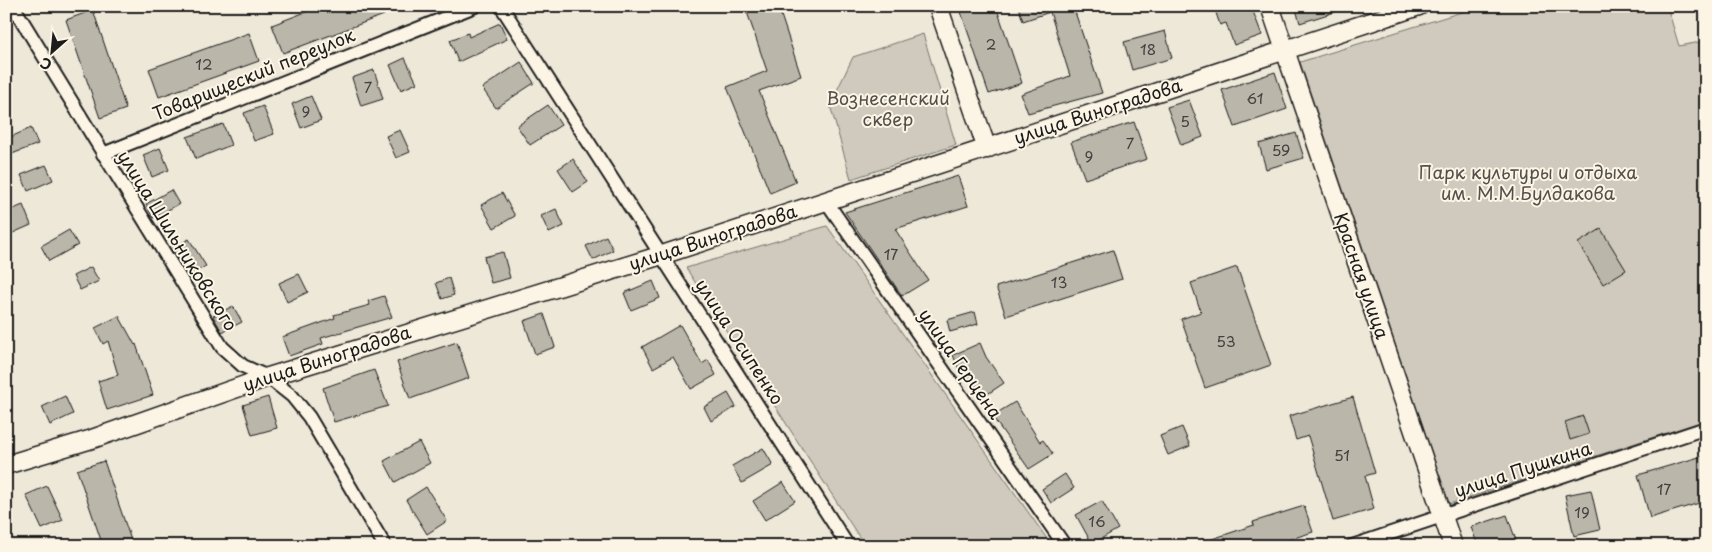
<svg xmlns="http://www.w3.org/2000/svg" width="1712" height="552" viewBox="0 0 1712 552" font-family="'Playpen Sans',sans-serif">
	<rect width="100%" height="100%" fill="#eee8d9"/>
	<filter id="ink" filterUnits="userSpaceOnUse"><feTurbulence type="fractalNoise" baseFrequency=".02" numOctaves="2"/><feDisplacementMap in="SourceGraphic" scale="10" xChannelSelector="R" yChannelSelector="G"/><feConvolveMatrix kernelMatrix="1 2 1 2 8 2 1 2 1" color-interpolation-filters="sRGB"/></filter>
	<g filter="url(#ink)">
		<!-- green -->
		<path fill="#cfcabd" stroke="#76736c" d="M1481,6H1626L1628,10L1639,6H1667L1679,46L1706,41V420L1449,504L1300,62Z
			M923,34L956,145L851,179L830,105L853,57Z
			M827,226L1052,546H865L686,268Z"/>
		<!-- building -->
		<path fill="#bab6aa" stroke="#1c1c1c" d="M321,6H380L384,15L283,53L272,25Z
			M745,6H778L801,76L759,91L796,182L770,193L727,87L767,71Z
			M959,6H996L1022,83L989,94Z
			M1018,6H1073L1102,93L1028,113L1021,94L1070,76L1050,12L1023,21Z
			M1234,6H1251L1262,35L1234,45L1226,23L1220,25L1216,13Z
			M1295,6H1344V9L1300,23Z
			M93,10L126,109L100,118L66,20Z
			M500,23L507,39L458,62L450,40L468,33L469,37Z
			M1165,31L1172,58L1132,70L1124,42Z
			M249,33L259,61L159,97L149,69Z
			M405,58L417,83L401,90L390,65Z
			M521,62L534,83L496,108L482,88Z
			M374,70L383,99L361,106L352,78Z
			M1275,72L1287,109L1235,127L1222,90Z
			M311,96L321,120L301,128L292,104Z
			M1189,100L1203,137L1181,145L1167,107Z
			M548,105L561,125L530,145L517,126Z
			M263,106L274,134L254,141L244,113Z
			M1134,122L1147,159L1085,179L1071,142Z
			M223,124L231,145L196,159L187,137Z
			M31,128L38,144L12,154L6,139Z
			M400,130L410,152L396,158L386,136Z
			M1296,133L1304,158L1266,169L1259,144Z
			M160,148L169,170L152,177L143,155Z
			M573,159L588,182L573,192L558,169Z
			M46,165L53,180L28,191L21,175Z
			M958,176L968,206L895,229L928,280L902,296L845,212Z
			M171,190L179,204L153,218L146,204Z
			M502,193L515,216L494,228L481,205Z
			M23,205L31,225L6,236V212Z
			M556,209L564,226L549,233L541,216Z
			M1601,229L1626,270L1603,284L1578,243Z
			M69,230L78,245L49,261L41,246Z
			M606,236L613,250L593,260L586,246Z
			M189,239L206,266L188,276L172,249Z
			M1113,250L1122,279L1006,316L996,287Z
			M503,252L510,278L491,283L484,257Z
			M91,267L99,281L80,290L73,276Z
			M1237,267L1271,365L1205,388L1181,319L1201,312L1191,283Z
			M299,274L308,292L287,302L279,283Z
			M449,278L454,295L442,299L436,283Z
			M653,281L660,298L631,310L624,293Z
			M384,296L392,317L321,338L323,344L289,356L282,337L335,318L334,315L370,305L368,301Z
			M233,306L242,322L222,332L213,316Z
			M975,312L978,324L950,332L947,320Z
			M544,314L555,347L535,354L524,321Z
			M119,316L135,345L136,344L153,395L107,410L98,381L118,375L108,341L103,344L95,328Z
			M680,325L702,364L708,360L716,375L691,389L673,357L653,368L642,347Z
			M457,342L469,378L410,399L397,362Z
			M980,343L986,357L1004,383L983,397L965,370L960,372L953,355Z
			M374,370L388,406L334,422L323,388Z
			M728,393L736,407L711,421L704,407Z
			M65,396L73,414L50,425L42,407Z
			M268,397L277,428L252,435L243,405Z
			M1353,397L1375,473L1365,476L1374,509L1333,521L1308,436L1296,440L1289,416Z
			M1015,402L1040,442L1043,440L1053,454L1029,469L992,416Z
			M1583,416L1589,434L1570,440L1565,422Z
			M1182,427L1190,446L1168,455L1160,436Z
			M419,442L430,463L395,482L384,461Z
			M763,448L773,465L742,483L732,466Z
			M1706,455V501L1650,518L1638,475Z
			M104,461L133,546H103L77,470Z
			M1065,474L1074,488L1051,503L1042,489Z
			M783,482L795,501L765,520L753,501Z
			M47,486L63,520L42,529L26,495Z
			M426,487L447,521L427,534L406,500Z
			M1591,490L1600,530L1574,536L1565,495Z
			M1102,501L1118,529L1092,544L1076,515Z
			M1304,506L1313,532L1269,546H1198L1197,544L1254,525L1253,522Z
			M1507,515L1518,546H1478L1471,527Z"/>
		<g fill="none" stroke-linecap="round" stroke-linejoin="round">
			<!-- street casing -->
			<g stroke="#1c1c1c" stroke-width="16">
				<path id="street" d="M13,6L222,347L243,366L268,377L292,396L309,417L385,546
					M501,6L848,546
					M103,154L475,6
					M826,201L1065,546
					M1352,546L1706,428"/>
			</g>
			<!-- secondary casing -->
			<g stroke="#1c1c1c" stroke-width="21">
				<path id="secondary" d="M938,6L987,149
					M1270,6L1453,546
					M6,465L92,439L268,377L662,255L1419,6"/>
			</g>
			<!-- street -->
			<use href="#street" stroke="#fcf5e5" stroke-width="12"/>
			<!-- secondary -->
			<use href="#secondary" stroke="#fcf5e5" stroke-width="18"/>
		</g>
	</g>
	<g text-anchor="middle" stroke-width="4" stroke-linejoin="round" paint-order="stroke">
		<!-- number labels -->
		<g font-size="15" fill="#444240">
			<text x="991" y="50">2</text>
			<text x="1148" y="55">18</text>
			<text x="204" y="70">12</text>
			<text x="368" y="93">7</text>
			<text x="1255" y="104">61</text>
			<text x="306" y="117">9</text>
			<text x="1185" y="127">5</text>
			<text x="1130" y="149">7</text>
			<text x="1281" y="156">59</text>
			<text x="1089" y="162">9</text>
			<text x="891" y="260">17</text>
			<text x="1059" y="288">13</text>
			<text x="1226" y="347">53</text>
			<text x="1342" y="461">51</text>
			<text x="1664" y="495">17</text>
			<text x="1582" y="518">19</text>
			<text x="1097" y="527">16</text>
		</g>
		<!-- street labels -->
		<g font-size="18" fill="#1c1c1c" stroke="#fcf5e5">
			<text transform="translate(254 75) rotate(-22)" y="6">Товарищеский переулок</text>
			<text transform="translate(1098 112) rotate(-18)" y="6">улица Виноградова</text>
			<text transform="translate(713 238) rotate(-18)" y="6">улица Виноградова</text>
			<text transform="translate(177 241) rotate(58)" y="6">улица Шильниковского</text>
			<text transform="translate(1361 276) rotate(71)" y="6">Красная улица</text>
			<text transform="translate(739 342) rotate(57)" y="6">улица Осипенко</text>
			<text transform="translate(327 359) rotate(-18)" y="6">улица Виноградова</text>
			<text transform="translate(960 364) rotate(55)" y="6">улица Герцена</text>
			<text transform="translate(1523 470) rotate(-18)" y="6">улица Пушкина</text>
		</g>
		<!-- park labels -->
		<g font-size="18" fill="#52504c" stroke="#fcf5e5">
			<text x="888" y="105">Вознесенский<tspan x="888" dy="21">сквер</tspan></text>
			<text x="1528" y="179">Парк культуры и отдыха<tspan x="1528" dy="21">им. М.М.Булдакова</tspan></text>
		</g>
	</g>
	<!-- margin -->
	<rect width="1712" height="552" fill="none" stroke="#fcf5e5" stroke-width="25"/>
	<rect x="12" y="12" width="1687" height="527" fill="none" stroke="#1c1c1c" stroke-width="2" filter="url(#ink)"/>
	<!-- north arrow -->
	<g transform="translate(52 52) rotate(207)" stroke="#fcf5e5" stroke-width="4" paint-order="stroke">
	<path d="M0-4L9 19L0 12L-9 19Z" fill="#1c1c1c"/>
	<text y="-8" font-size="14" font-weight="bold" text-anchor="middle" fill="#1c1c1c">С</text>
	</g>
</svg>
